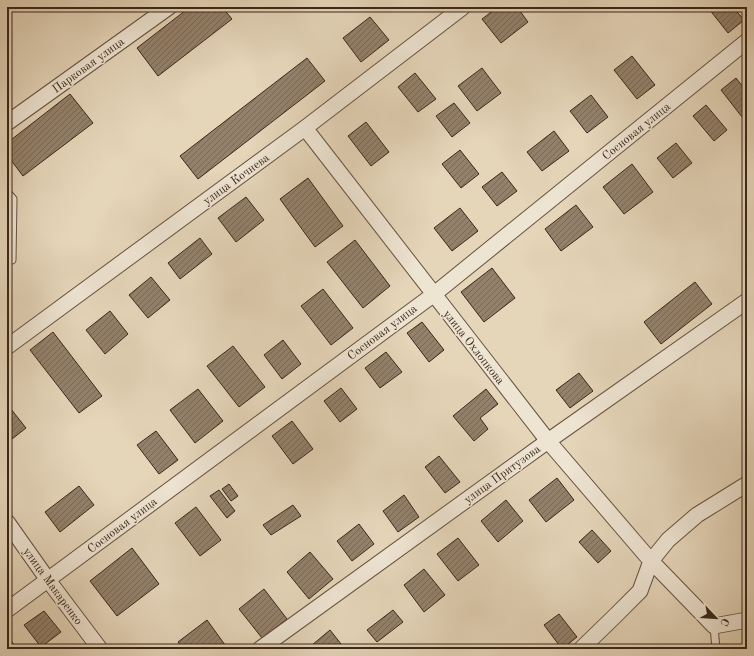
<svg xmlns="http://www.w3.org/2000/svg" width="754" height="656" viewBox="0 0 754 656" font-family="'Old Standard TT',serif">
	<defs>
		<pattern id="building-hatch" width="6" height="6" patternUnits="userSpaceOnUse"><rect width="6" height="6" fill="#93816c"/><path d="M-1 1l2-2M0 6l6-6M5 7l2-2" fill="none" stroke="#796a58"/></pattern>
	</defs>
	<rect width="100%" height="100%" fill="#e5d5b9"/>
	<filter id="stains"><feTurbulence type="fractalNoise" baseFrequency=".005" numOctaves="4"/><feColorMatrix values="0 0 0 0 .2 0 0 0 0 .09 0 0 0 0 .02 0 0 0 .5 -.17"/></filter>
	<radialGradient id="worn" r=".72"><stop offset=".6" stop-color="#630" stop-opacity="0"/><stop offset="1" stop-color="#630" stop-opacity=".3"/></radialGradient>
	<!-- building -->
	<path fill="url(#building-hatch)" stroke="#3a2719" d="M190,7H222L232,19L158,76L137,48Z
		M498,7H517L528,22L501,43L482,19Z
		M711,7H733L744,20L728,33L709,9Z
		M370,17L389,40L361,62L343,38Z
		M632,56L655,85L637,99L614,70Z
		M307,58L325,81L198,179L180,156Z
		M482,68L501,93L477,111L458,86Z
		M415,73L436,99L418,112L398,87Z
		M736,78L747,92V113L742,117L721,90Z
		M70,94L93,123L23,176L7,155V143Z
		M591,95L608,117L587,133L570,111Z
		M454,103L470,123L452,137L436,116Z
		M706,105L727,130L714,141L693,116Z
		M366,122L389,152L371,166L348,136Z
		M554,131L569,151L542,171L527,152Z
		M676,143L692,163L673,178L657,158Z
		M460,150L479,174L461,188L442,164Z
		M632,164L653,192L624,214L603,187Z
		M502,172L517,191L497,206L482,187Z
		M308,178L343,226L315,247L280,199Z
		M246,197L264,220L236,242L218,218Z
		M576,205L593,227L561,251L545,229Z
		M460,208L478,231L452,251L434,228Z
		M200,238L212,254L180,279L168,263Z
		M355,240L390,286L363,308L327,262Z
		M492,268L515,298L484,322L461,292Z
		M151,277L170,300L148,318L129,295Z
		M695,282L712,304L661,344L644,322Z
		M323,289L353,328L331,345L301,306Z
		M110,311L128,334L105,354L86,330Z
		M422,322L444,350L429,362L407,333Z
		M53,332L102,396L79,413L30,350Z
		M283,340L301,364L282,379L264,355Z
		M233,346L265,387L239,407L207,366Z
		M386,352L402,372L380,388L365,368Z
		M579,373L593,391L570,408L556,390Z
		M341,388L357,409L340,422L324,401Z
		M198,389L223,421L195,443L170,410Z
		M486,389L498,404L480,418L488,429L474,441L453,416Z
		M7,404L26,428L7,443Z
		M292,421L313,449L293,464L272,436Z
		M156,431L178,460L159,474L137,445Z
		M439,456L460,482L445,493L425,467Z
		M557,478L574,500L546,522L529,500Z
		M229,484L238,496L231,501L222,489Z
		M79,486L94,505L60,532L45,512Z
		M219,490L235,511L227,518L210,496Z
		M404,495L419,517L398,532L383,511Z
		M506,500L523,521L498,542L481,521Z
		M293,505L301,516L271,535L263,525Z
		M196,507L221,540L200,556L175,523Z
		M359,524L374,544L352,561L337,541Z
		M592,530L611,551L598,563L579,542Z
		M458,538L479,565L458,581L437,554Z
		M132,548L159,584L117,616L90,581Z
		M310,552L333,579L309,599L287,572Z
		M424,569L445,595L424,612L404,585Z
		M264,589L287,619L262,638L239,609Z
		M393,610L403,622L377,642L367,630Z
		M44,611L61,632L41,647L24,625Z
		M559,614L577,637L562,649L544,625Z
		M207,620L228,649H183L178,642Z
		M330,630L345,649H315L312,645Z
		M7,635L17,649H7Z"/>
	<g fill="none" stroke-linecap="round" stroke-linejoin="round">
		<!-- service casing -->
		<g stroke="#655241" stroke-width="9">
			<path id="service" d="M7,192L13,199L12,260
				M714,626L716,649"/>
		</g>
		<!-- minor casing -->
		<g stroke="#655241" stroke-width="17">
			<path id="minor" d="M7,123L169,7
				M305,128L548,441L651,561L714,626L747,620
				M7,347L305,128L463,7
				M7,522L48,580L100,649
				M7,610L433,295L747,41
				M260,649L548,441L747,301
				M581,649L615,616L640,591L651,561L668,540L697,515L747,484"/>
		</g>
		<!-- service -->
		<use href="#service" stroke="#eee4d2" stroke-width="7"/>
		<!-- minor -->
		<use href="#minor" stroke="#eee4d2" stroke-width="15"/>
	</g>
	<g text-anchor="middle" stroke-width="3" stroke-linejoin="round" paint-order="stroke">
		<!-- street labels -->
		<g font-size="12" fill="#3a2719" stroke="#eee4d2">
			<text transform="translate(88 65) rotate(-36)" y="4">Парковая улица</text>
			<text transform="translate(636 131) rotate(-39)" y="4">Сосновая улица</text>
			<text transform="translate(236 179) rotate(-36)" y="4">улица Кочнева</text>
			<text transform="translate(382 332) rotate(-37)" y="4">Сосновая улица</text>
			<text transform="translate(474 347) rotate(52)" y="4">улица Охлопкова</text>
			<text transform="translate(502 474) rotate(-36)" y="4">улица Притузова</text>
			<text transform="translate(122 525) rotate(-37)" y="4">Сосновая улица</text>
			<text transform="translate(53 586) rotate(54)" y="4">улица Макаренко</text>
		</g>
	</g>
	<!-- margin -->
	<rect width="754" height="656" fill="none" stroke="#e5d5b9" stroke-width="24"/>
	<rect x="8" y="8" width="738" height="640" fill="none" stroke="#3a2719" stroke-width="2"/>
	<rect x="12" y="12" width="730" height="632" fill="none" stroke="#3a2719"/>
	<!-- north arrow -->
	<g transform="translate(716 618) rotate(115)" stroke="#eee4d2" stroke-width="3" paint-order="stroke">
	<path d="M0-3L7 15L0 10L-7 15Z" fill="#3a2719"/>
	<text y="-6" font-size="11" font-weight="bold" text-anchor="middle" fill="#3a2719">С</text>
	</g>
	<rect width="100%" height="100%" filter="url(#stains)"/>
	<rect width="100%" height="100%" fill="url(#worn)"/>
</svg>
